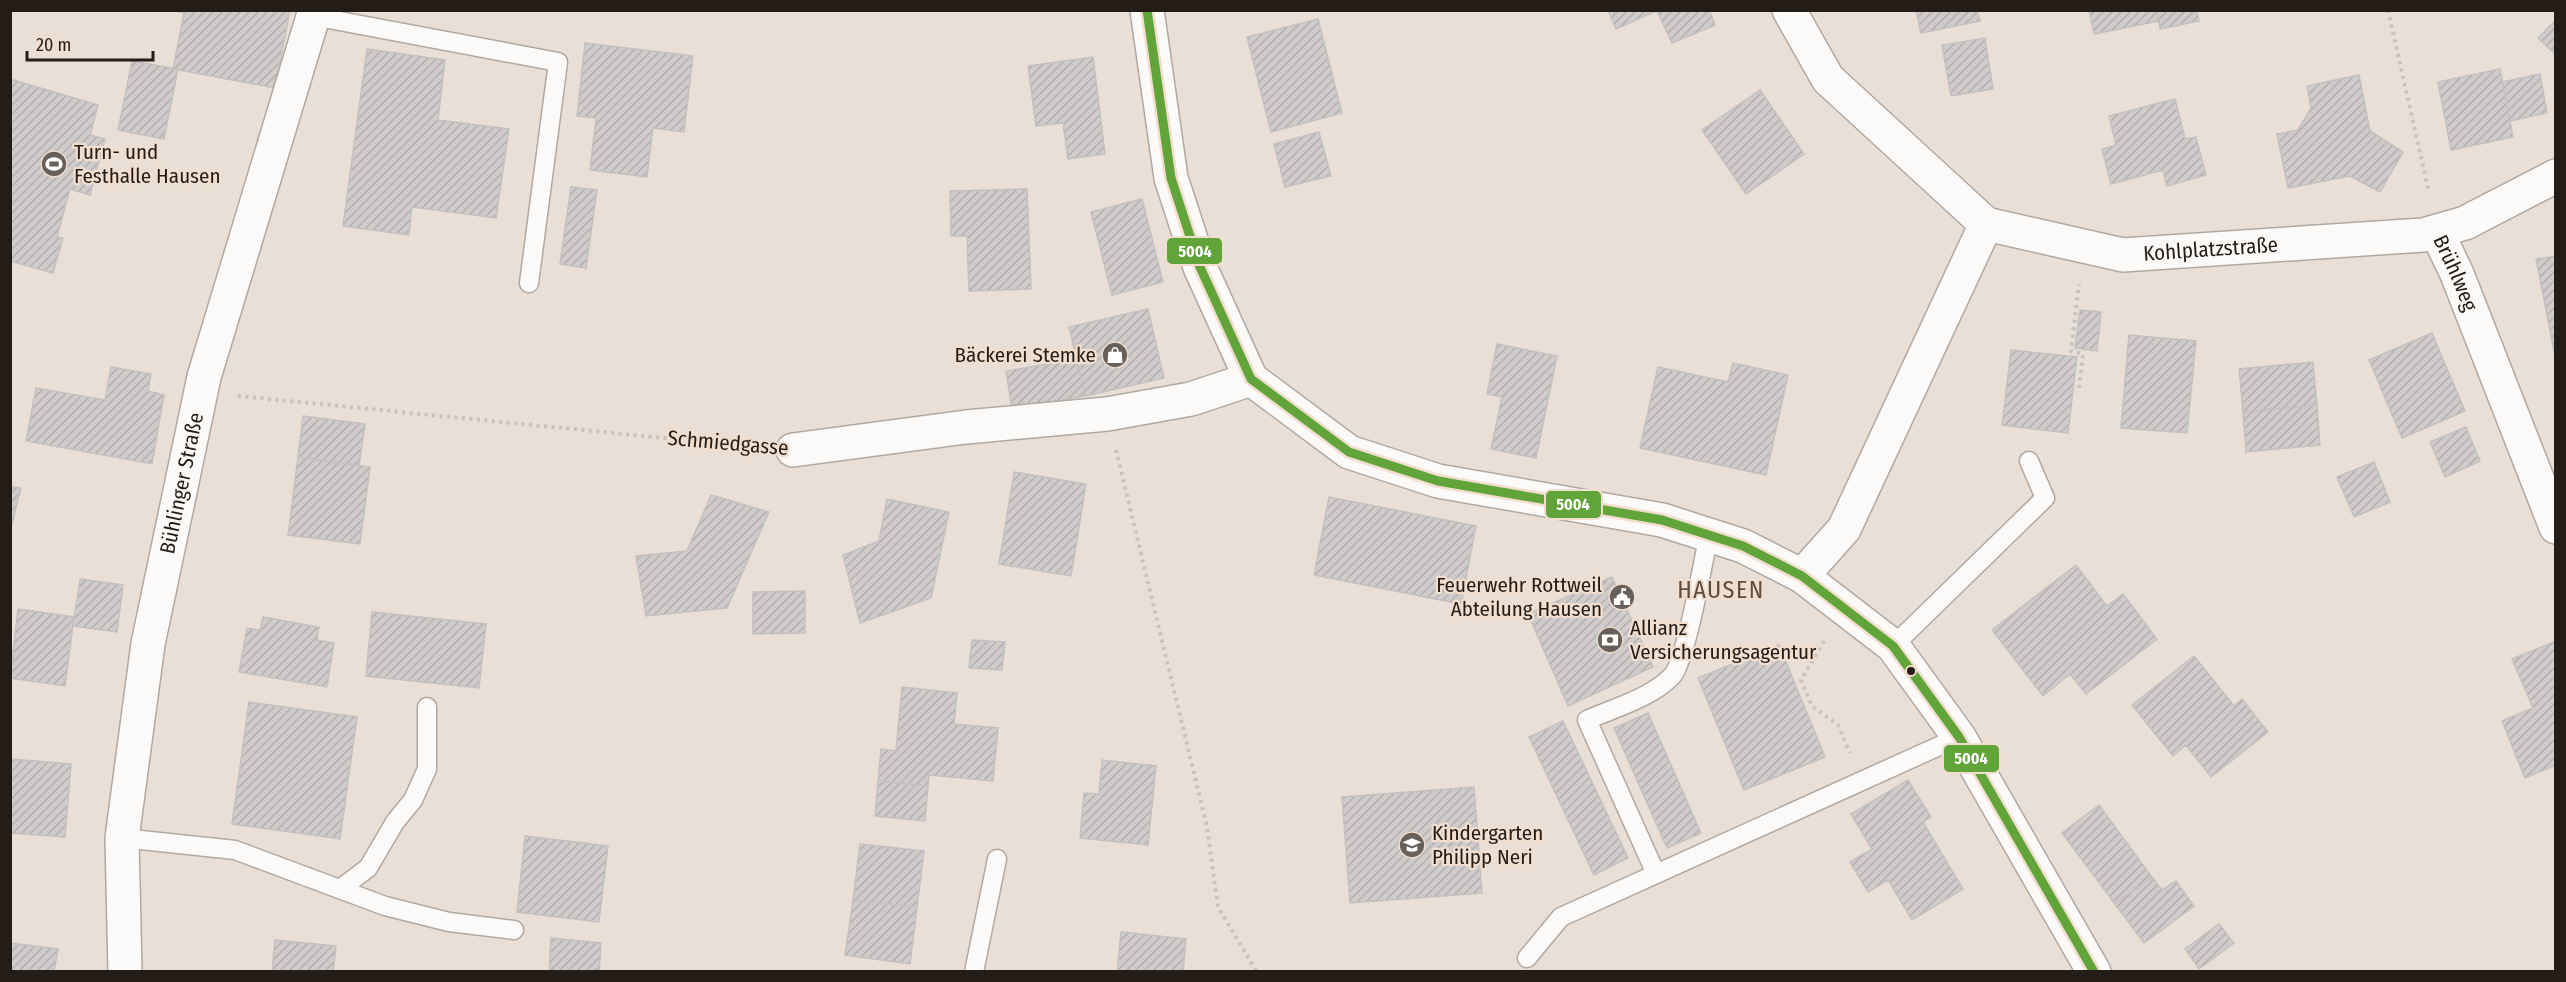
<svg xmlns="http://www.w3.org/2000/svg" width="2566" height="982" viewBox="0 0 2566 982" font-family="'Fira Sans Condensed',sans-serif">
	<defs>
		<pattern id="building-hatch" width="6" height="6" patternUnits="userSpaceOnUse" patternTransform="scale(1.5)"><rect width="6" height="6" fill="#d1cccc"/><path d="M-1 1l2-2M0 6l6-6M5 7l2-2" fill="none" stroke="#b3afae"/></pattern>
	</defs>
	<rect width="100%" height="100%" fill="#e9dfd6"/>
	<!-- building -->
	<path fill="url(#building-hatch)" stroke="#c5c0c0" stroke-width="1.5" d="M172,10H290L275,88L173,69L184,13Z
		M1608,10H1658L1616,29Z
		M1709,10L1715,25L1672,43L1657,11Z
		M1916,10H1977L1980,21L1921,33Z
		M2089,10H2157L2159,21L2094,34Z
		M2157,10H2197L2199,21L2160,29Z
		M1318,19L1342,113L1271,132L1247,37Z
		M2556,20V55L2538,38Z
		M1985,38L1993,89L1951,96L1942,45Z
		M585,43L693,56L684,132L653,128L647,177L590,170L596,118L577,116Z
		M367,49L445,60L438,120L509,129L496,218L412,207L409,235L343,226Z
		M1093,57L1105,154L1068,159L1063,123L1036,126L1028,66Z
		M132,61L178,69L164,139L118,130Z
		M2500,69L2513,137L2451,150L2438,82Z
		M2540,74L2547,113L2510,121L2502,82Z
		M2359,75L2370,131L2403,152L2380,192L2350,176L2288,188L2277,134L2298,130L2311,108L2307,86Z
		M10,79L98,105L90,135L105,139L90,195L70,189L57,237L63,238L53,273L10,261Z
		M1760,90L1804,154L1746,194L1702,130Z
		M2175,99L2185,139L2196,137L2206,175L2167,186L2163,170L2111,184L2102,149L2116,145L2109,116Z
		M1319,132L1331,176L1285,187L1274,144Z
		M571,187L597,190L586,268L560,264Z
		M1027,189L1031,289L969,291L967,236H951L950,191Z
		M1142,199L1163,282L1112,295L1091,212Z
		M2556,256V361L2536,259Z
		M1148,309L1164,378L1085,396L1069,327Z
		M2080,310L2101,312L2097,351L2075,348Z
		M2432,333L2465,411L2402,438L2369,360Z
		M2129,335L2196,341L2187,433L2121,428Z
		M1497,344L1557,356L1536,458L1491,449L1502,397L1487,394Z
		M2011,350L2077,357L2068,433L2002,425Z
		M1077,359L1085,396L1012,409L1006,371Z
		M2313,362L2317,405L2243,412L2239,369Z
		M1733,363L1788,375L1766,475L1640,448L1658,367L1728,382Z
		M111,367L151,374L148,391L164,395L152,464L26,441L36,388L105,400Z
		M2317,405L2320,445L2246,452L2243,412Z
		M303,416L365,424L359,466L298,457Z
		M2466,427L2480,461L2445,477L2430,442Z
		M298,457L370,467L360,544L288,535Z
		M2374,462L2390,502L2354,517L2337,477Z
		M1014,472L1086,484L1071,576L999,564Z
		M10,486L21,488L10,532Z
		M711,495L769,512L727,608L646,616L636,556L687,551Z
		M1329,497L1476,526L1461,604L1314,575Z
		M887,499L949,512L931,598L860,623L843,555L879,541Z
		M2076,565L2107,606L2123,594L2157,639L2086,694L2070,674L2043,696L1992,630Z
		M1612,577L1653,667L1568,706L1528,614Z
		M80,579L123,585L117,632L73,626Z
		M805,591V633L753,634V592Z
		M18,609L74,617L65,686L10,678Z
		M372,612L486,624L479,688L366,676Z
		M263,617L319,627L317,640L334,643L327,687L239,672L247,628L260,630Z
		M972,640L1005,642L1002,670L969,668Z
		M2556,641V765L2525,778L2502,721L2533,708L2512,659Z
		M1779,645L1825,757L1744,790L1698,678Z
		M2194,656L2234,706L2242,699L2268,732L2211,777L2186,745L2173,756L2132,705Z
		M902,687L957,693L954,724L998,728L993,781L929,775L928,786L878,781L881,749L896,751Z
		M249,702L357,717L340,839L232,824Z
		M1648,713L1701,833L1667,848L1614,728Z
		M1563,721L1628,858L1594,875L1529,737Z
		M11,759L71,764L65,837L10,833Z
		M1102,760L1156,766L1148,845L1080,838L1084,793L1099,794Z
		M1908,780L1931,817L1923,822L1963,889L1912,920L1888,880L1868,892L1850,862L1872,849L1851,814Z
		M878,781L928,786L925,821L875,816Z
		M1474,787L1482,893L1350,903L1342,797Z
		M2099,805L2152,877L2115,904L2062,833Z
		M525,836L608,846L599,922L517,912Z
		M860,844L924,851L917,907L853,900Z
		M2152,877L2162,890L2176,881L2194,906L2144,943L2115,904Z
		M853,900L917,907L910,964L845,955Z
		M2219,924L2234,943L2199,969L2185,949Z
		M1121,932L1186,939L1183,972H1117Z
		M551,938L601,943L599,972H549Z
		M275,940L336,946L333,972H272Z
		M10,943L58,949L54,972H10Z"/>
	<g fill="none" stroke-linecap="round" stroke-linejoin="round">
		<!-- service casing -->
		<g stroke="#b0a8a1" stroke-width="21">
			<path id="service" d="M313,16L558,62L529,283
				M1893,646L2045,498L2029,461
				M122,838L235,850L385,906L449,922L514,930
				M1656,874L1587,720C1614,708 1651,698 1672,676C1686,661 1704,558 1709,533
				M340,889L368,868L395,822L413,800L427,769V707
				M1527,958L1561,917L1959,737
				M974,972L997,859"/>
		</g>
		<!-- minor casing -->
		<g stroke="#b0a8a1" stroke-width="36">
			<g id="minor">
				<path id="s1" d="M1789,10L1828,79L1986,224L2123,255L2423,235L2465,223L2556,176"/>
				<path id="s2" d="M2437,232L2457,274L2556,527"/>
				<path d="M793,450L966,427L1107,414L1191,399L1251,379"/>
				<path d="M1802,576L1844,529L1986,224"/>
				<path id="s3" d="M125,972L122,838L148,644L204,377L315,10"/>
			</g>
		</g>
		<!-- secondary casing -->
		<g stroke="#b0a8a1" stroke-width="36">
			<path id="secondary" d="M1147,10L1171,178L1200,267L1251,379L1349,452L1438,481L1662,520L1743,546L1802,576L1893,646L1959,737L2094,972"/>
		</g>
		<!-- path -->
		<path stroke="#c6c2bf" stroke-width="4" stroke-dasharray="3 4.5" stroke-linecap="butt" d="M2388,10L2429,193
			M2079,388L2083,354L2071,351L2079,284
			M238,396L756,447
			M1116,450L1207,827L1218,907L1257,972
			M1824,641L1801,680L1812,706L1838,725L1850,753"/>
		<!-- service -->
		<use href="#service" stroke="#fcfaf9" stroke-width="18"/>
		<!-- minor -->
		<use href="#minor" stroke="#fcfaf9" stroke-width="33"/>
		<!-- secondary -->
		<use href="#secondary" stroke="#fcfaf9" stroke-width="33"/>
		<!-- bus-1 casing -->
		<g stroke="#f1dece" stroke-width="14">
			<path id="bus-1" d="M1147,10L1171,178L1200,267L1251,379L1349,452L1438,481L1662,520L1743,546L1802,576L1893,646L1959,737L2094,972"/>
		</g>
		<!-- bus-1 -->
		<use href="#bus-1" stroke="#61a43a" stroke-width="9"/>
	</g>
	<!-- icons -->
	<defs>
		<g id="stadium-disc" transform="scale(1.35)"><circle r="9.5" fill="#68605a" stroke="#f1dece"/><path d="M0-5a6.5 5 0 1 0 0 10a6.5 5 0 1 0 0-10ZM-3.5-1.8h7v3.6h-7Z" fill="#fff"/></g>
		<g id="shop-disc" transform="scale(1.35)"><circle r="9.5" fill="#68605a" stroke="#f1dece"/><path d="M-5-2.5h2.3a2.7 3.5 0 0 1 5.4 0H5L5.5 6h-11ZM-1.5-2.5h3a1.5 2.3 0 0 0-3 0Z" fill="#fff"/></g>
		<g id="civic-disc" transform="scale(1.35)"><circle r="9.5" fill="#68605a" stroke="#f1dece"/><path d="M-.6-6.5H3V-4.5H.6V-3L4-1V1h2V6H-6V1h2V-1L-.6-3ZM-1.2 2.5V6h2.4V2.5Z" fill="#fff"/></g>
		<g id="bank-disc" transform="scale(1.35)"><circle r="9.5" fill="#68605a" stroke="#f1dece"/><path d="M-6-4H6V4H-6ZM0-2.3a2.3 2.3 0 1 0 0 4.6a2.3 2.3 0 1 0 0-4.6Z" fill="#fff"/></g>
		<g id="school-disc" transform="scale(1.35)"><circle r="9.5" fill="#68605a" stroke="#f1dece"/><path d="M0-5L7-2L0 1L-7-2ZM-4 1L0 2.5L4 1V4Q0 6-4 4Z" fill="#fff"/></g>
	</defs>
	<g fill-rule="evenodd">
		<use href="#stadium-disc" x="54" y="164"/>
		<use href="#shop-disc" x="1115" y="355"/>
		<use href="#civic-disc" x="1622" y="597"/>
		<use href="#bank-disc" x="1610" y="640"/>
		<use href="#school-disc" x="1412" y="845"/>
	</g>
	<!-- markers -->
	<circle fill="#231c17" stroke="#f1dece" stroke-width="2" cx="1911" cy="671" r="5"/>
	<g text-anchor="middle" stroke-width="4.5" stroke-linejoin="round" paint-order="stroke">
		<!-- poi labels -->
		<g font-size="21" fill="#231c17" stroke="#f1dece" text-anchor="start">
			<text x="74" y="159">Turn- und<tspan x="74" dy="24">Festhalle Hausen</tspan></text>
			<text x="1096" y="362" text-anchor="end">Bäckerei Stemke</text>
			<text x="1602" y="592" text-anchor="end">Feuerwehr Rottweil<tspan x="1602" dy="24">Abteilung Hausen</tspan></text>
			<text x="1630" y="635">Allianz<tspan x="1630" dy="24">Versicherungsagentur</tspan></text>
			<text x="1432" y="840">Kindergarten<tspan x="1432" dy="24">Philipp Neri</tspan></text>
		</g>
		<!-- street labels -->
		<g font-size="21" fill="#231c17" stroke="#f1dece">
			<text dy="7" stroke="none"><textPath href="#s1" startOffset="522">Kohlplatzstraße</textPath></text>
			<text dy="7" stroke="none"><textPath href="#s2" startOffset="45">Brühlweg</textPath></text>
			<text transform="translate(728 443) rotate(5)" y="7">Schmiedgasse</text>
			<text dy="7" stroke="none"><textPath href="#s3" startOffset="494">Bühlinger Straße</textPath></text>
		</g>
		<!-- quarter labels -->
		<g font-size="24" letter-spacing="1.5" fill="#5c4d3f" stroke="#f1dece">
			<text x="1721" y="598">HAUSEN</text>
		</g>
	</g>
	<g stroke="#f1dece" stroke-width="2">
		<rect x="1166" y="237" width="57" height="28" rx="6" fill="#61a43a"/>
		<rect x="1545" y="490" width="57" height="29" rx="6" fill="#61a43a"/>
		<rect x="1943" y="744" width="57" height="29" rx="6" fill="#61a43a"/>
	</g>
	<g font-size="16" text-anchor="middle" font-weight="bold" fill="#fff">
		<text x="1195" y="257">5004</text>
		<text x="1573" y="510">5004</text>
		<text x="1971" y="764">5004</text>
	</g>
	<!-- border -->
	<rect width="2566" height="982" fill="none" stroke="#231c17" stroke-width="24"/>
	<!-- scale -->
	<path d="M27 51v9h126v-9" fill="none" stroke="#231c17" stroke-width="3"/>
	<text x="36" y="51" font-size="18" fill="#231c17" stroke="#f1dece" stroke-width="4.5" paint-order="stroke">20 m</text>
</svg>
